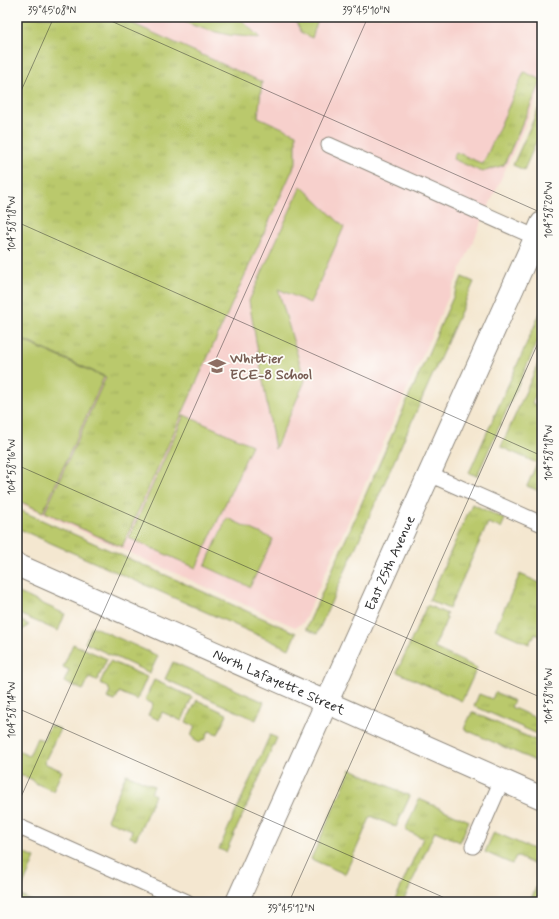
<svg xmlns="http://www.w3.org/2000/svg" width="559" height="919" viewBox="0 0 559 919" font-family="Mynerve,sans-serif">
	<defs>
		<pattern id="grass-tufts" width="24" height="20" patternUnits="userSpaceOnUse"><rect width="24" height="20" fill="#bac96c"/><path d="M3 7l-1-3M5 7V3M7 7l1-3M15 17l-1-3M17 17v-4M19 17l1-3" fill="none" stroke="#a0ad5e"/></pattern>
	</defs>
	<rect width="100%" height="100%" fill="#fdfcf7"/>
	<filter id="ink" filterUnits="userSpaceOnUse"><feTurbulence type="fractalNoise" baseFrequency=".025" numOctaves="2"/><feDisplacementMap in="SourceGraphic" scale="8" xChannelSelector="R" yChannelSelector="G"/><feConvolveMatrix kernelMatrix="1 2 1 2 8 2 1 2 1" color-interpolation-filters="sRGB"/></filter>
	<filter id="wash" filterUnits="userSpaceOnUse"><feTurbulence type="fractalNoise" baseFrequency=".012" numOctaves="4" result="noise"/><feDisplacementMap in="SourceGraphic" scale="16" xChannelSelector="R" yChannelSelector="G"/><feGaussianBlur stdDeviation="0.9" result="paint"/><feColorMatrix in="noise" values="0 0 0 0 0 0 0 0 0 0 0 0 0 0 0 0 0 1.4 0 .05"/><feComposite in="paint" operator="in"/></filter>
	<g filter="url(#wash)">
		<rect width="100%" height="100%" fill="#f4e7d0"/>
		<!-- built -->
		<path fill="#f7d0cc" d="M17,17H542V87L303,623L295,627L17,502Z"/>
		<!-- grass -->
		<path fill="url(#grass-tufts)" stroke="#727a4c" d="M17,17H118L262,82L258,117L296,134V162L122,547L45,512L106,377L17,337Z
			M524,72L542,80L504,165L482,172L453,159L456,152L483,164Z
			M542,101V129L524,170L513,165Z
			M462,277L474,282L317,634L306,629Z
			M541,311L542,312V332L477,476L469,473Z
			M542,355V382L532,403L542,408V484L539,491L527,486L537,463L501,447Z
			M472,504L505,519L501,528L488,523L449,609L429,600Z
			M17,509L296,633L289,649L17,528Z
			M520,574L542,584V637L535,634L533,639L532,638L529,644L495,629Z
			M17,592L65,614L58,631L17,613Z
			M427,605L447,614L445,617L447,618L434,648L477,668L462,701L397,672Z
			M17,619L29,625L17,634Z
			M92,626L158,656L150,673L85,643Z
			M73,644L107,659L97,681L89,678L83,690L64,682L69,670L63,667Z
			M110,661L147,677L137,700L119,692L115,701L107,698L110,692L108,687L100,683Z
			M173,662L264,702L256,720L165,679Z
			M154,680L192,697L182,721L162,712L159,720L148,715L153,704L145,700Z
			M495,692L514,701L511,707L536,718L542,705V736L474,706L479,694L492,699Z
			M197,700L227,714L218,734L209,731L205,740L203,739L200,743L194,740L195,738L191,736L195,726L186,722Z
			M472,712L542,743V764L464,729Z
			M50,725L60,729L44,763L62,771L53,791L33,782V780L17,773V754L18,751L29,756L37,738L43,740Z
			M270,735L277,738L226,852L219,849Z
			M351,769L410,796L396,827L371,816L345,874L311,859Z
			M126,774L154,786L151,793L155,795L136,839L130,837L132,830L107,820Z
			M419,799L469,821L460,842L435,831L403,902H394L423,838L405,830Z
			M494,832L542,853V868L516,856L512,864L485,852Z
			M17,850L35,858L19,895L34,902H17Z
			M542,874V902H537L531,899Z"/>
		<!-- green -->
		<path fill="#bac96c" stroke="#727a4c" d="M181,17H239L260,38L229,35L207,30L189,24Z
			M293,17H319L312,38L302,33Z
			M301,186L344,227L310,303L278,289L305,381L275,449L249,301Z
			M17,338L104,377L43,512L17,500Z
			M184,415L252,445L196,568L129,538Z
			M227,518L273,539L250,587L205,566Z"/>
	</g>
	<g filter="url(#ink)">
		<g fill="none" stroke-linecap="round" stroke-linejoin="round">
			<!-- service casing -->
			<g stroke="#90897e" stroke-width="17">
				<path id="service" d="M329,145L535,237
					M429,474L542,524
					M17,826L187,902
					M473,846L502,780"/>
			</g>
			<!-- minor casing -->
			<g stroke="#90897e" stroke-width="24">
				<g id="minor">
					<path id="s1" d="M17,565L542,798"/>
					<path id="s2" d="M237,902L542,223"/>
				</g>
			</g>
			<!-- service -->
			<use href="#service" stroke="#fff" stroke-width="15"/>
			<!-- minor -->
			<use href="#minor" stroke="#fff" stroke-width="22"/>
		</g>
	</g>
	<!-- ticks -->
	<path fill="none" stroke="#2b2b2b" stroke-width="1" stroke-opacity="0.45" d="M102,17L542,213M17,100L54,17M17,222L542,456M17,465L542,698M17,708L454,902M17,806L368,17M289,902L542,334"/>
	<!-- icons -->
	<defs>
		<g id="school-bare" transform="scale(1.38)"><path d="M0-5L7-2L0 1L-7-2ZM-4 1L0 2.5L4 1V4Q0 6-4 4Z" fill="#8d6e63" stroke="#fdfcf7" stroke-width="2.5" paint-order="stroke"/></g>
	</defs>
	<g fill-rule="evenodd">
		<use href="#school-bare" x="217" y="366"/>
	</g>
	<g text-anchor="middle" stroke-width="3.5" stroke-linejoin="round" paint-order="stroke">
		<!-- education labels -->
		<g font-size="14" font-weight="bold" fill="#785e54" stroke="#fdfcf7" text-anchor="start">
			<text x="230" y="363">Whittier<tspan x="230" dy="16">ECE-8 School</tspan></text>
		</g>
		<!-- street labels -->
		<g font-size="14" fill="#2b2b2b" stroke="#fdfcf7">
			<text dy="5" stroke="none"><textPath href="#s2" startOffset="372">East 25th Avenue</textPath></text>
			<text dy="5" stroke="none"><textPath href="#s1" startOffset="287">North Lafayette Street</textPath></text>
		</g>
	</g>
	<!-- margin -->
	<rect width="559" height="919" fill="none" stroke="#fdfcf7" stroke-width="44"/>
	<rect x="22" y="22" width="515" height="875" fill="none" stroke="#2b2b2b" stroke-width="1.5"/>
	<g font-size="10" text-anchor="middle" fill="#2b2b2b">
		<text x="52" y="14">39°45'08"N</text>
		<text x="366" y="14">39°45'10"N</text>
		<text transform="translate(548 210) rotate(-90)" y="4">104°58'20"W</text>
		<text transform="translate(11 224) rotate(-90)" y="4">104°58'18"W</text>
		<text transform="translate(548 453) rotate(-90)" y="4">104°58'18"W</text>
		<text transform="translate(11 467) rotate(-90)" y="4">104°58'16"W</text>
		<text transform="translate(548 696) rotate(-90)" y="4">104°58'16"W</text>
		<text transform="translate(11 710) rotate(-90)" y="4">104°58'14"W</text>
		<text x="291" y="912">39°45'12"N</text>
	</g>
</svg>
